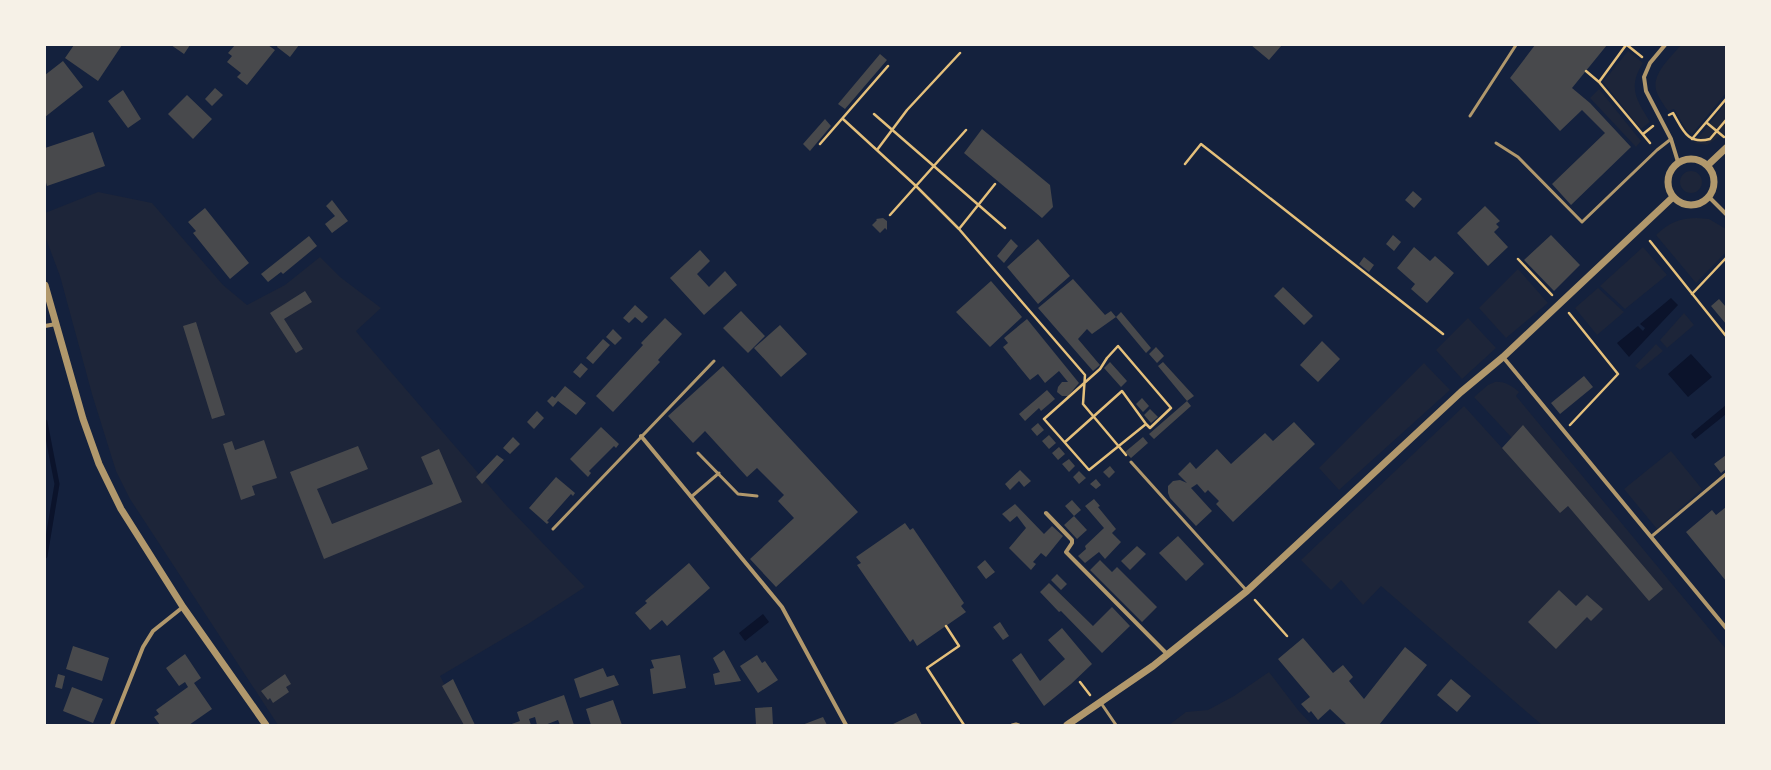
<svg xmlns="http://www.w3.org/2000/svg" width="1771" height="770" viewBox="0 0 1771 770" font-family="'Noto Sans',sans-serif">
	<rect width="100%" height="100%" fill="#14213d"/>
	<!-- green -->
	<path fill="#1d2539" d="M1681,45H1722L1726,48V93L1692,134L1687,131L1674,109L1668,111C1664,105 1658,97 1656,90C1652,73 1672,56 1681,45Z
		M1628,51L1643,63C1627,88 1637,100 1650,122L1641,129L1603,82Z
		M1599,89L1641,141L1636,147L1590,98Z
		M1726,103V132L1707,145L1694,143Z
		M1680 182a11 11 0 1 1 22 0a11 11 0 1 1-22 0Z
		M98,192L152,203L223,285L247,305L285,285L320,257L340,277L381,308L356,331L359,335L504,503L585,587L528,624L440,676L466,725H278L130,499L116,471L92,394L60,276L45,236V213Z
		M1697,218L1709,219L1726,229V252L1696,283L1656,235C1669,223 1679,218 1697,218Z
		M1643,247L1667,275L1625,309L1600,286Z
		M1518,269L1548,303L1506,338L1479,308Z
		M1598,288L1624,312L1597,335L1575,308Z
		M1684,313L1694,325L1667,348L1660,340Z
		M1468,318L1496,348L1462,379L1436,350Z
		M1656,344L1663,351L1640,370L1635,366Z
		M1424,363L1450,390L1339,490L1319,468Z
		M1495,382C1504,381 1512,386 1519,392L1516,396L1726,649V725H1542L1381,586L1363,605L1341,580L1331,590L1301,560L1464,406L1503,449L1512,438L1474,397L1488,385Z
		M1671,451L1702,489L1657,529L1624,489Z
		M1269,672L1298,710L1312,725H1169L1186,712L1208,710L1234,696Z"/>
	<!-- water -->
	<path fill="#0b132b" d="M1671,298L1678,305L1629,357L1617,343L1638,326L1643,331L1645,328L1640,324Z
		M1691,354L1712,377L1688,397L1668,374Z
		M1726,405V414L1695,439L1691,434Z
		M763,614L769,622L745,641L739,633Z"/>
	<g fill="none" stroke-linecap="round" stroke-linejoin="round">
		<!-- stream -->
		<path stroke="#0b132b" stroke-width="5" d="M45,422L57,484L45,556"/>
	</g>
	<!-- building -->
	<path fill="#48494c" d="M74,45H122L98,81L65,58Z
		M171,45H190L184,54Z
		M235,45H268L275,50L247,85L237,77L241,73L227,62L232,56L228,53Z
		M278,45H299L290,57L277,47Z
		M1251,45H1282L1269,60Z
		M1535,45H1607L1572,88L1590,103L1631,147L1571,205L1552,184L1605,133L1582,110L1560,131L1510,78Z
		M880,54L887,60L845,109L838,104Z
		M63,61L83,87L45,117V75Z
		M215,88L223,95L212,106L205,99Z
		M123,90L141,119L128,128L108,101Z
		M187,95L212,119L193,139L168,114Z
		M825,119L831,126L810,151L803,144Z
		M982,129L1050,185L1053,207L1042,218L964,153Z
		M93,132L105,166L47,186L45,179V148Z
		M1413,191L1422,199L1414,208L1405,200Z
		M332,200L348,221L332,233L325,224L335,216L326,206Z
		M1485,206L1500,221L1496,224L1499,227L1494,232L1508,247L1488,266L1457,233Z
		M205,208L249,263L230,279L193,233L196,231L188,222Z
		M883,218L887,221V230L885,228L880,233L872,225L877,220L876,219Z
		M1393,235L1401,242L1394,251L1386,244Z
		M1551,235L1580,265L1554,291L1524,260Z
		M309,236L317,246L283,274L281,272L268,282L261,274Z
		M1011,239L1018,246L1004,263L997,256Z
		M1038,239L1070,276L1038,304L1007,267Z
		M1414,247L1430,261L1435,256L1454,273L1427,303L1411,289L1415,284L1397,268Z
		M700,250L710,261L697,274L709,287L725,271L737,285L704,315L670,278Z
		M1364,257L1374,265L1369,272L1359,264Z
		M1073,279L1105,315L1111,311L1116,317L1092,334L1087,329L1078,339L1100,365L1093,371L1038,308Z
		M991,281L1022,317L990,347L956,312Z
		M1283,287L1313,316L1304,325L1274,296Z
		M305,291L312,302L284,319L303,349L296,353L270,313Z
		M1719,299L1726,307V324L1711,306Z
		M635,305L648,317L642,323L635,317L629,323L623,318Z
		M741,311L765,336L748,353L723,328Z
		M1121,312L1151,348L1146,353L1116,317Z
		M665,318L682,334L658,360L660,362L613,412L596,396L643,345L641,343Z
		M1027,319L1079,383L1068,396H1062L1057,392L1058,387L1062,382H1068L1059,371L1045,383L1038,374L1030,380L1003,347L1008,343L1004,338Z
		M196,322L225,415L212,419L183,326Z
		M780,325L807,354L781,377L754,348Z
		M613,329L622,338L615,345L606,337Z
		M603,339L610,345L593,364L586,358Z
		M1322,341L1340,359L1318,382L1300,365Z
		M1156,347L1164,356L1157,363L1149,354Z
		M1110,362L1127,381L1121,387L1104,368Z
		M1163,362L1194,396L1187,401L1158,366Z
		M581,363L588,369L580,378L573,372Z
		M723,366L858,512L776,587L750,559L794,518L778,501L784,495L757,468L747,477L705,431L693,443L668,416Z
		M1584,376L1593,387L1560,414L1551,403Z
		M565,386L586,403L576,415L558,401L553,407L547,401L552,396L555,398Z
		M1047,390L1055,399L1041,411L1039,408L1025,421L1019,414Z
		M1142,398L1149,406L1143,412L1136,404Z
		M1187,401L1191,406L1154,439L1149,434Z
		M1150,409L1158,417L1151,423L1144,415Z
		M537,411L544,418L534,429L527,422Z
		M1294,422L1315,444L1233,522L1216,504L1219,501L1208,490L1205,493L1197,484L1191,488L1212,511L1196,526L1170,498L1168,493V486L1173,481L1180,480L1187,483L1178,474L1190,462L1196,469L1217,449L1231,464L1265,433L1273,441Z
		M1038,423L1044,430L1037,436L1031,429Z
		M1523,425L1663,589L1649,601L1568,506L1560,513L1502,448Z
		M601,427L619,444L616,448L614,446L589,471L591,473L588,477L570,459Z
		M1049,435L1056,443L1049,449L1042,441Z
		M513,437L520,444L510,454L503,448Z
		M1143,437L1148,443L1131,458L1125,452Z
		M264,440L277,478L252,486L255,495L241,500L223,444L232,441L235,450Z
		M358,446L368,469L317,489L332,524L433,484L421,457L439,449L462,502L324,559L290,472Z
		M1059,447L1065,454L1058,460L1052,453Z
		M497,455L504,460L482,484L476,477Z
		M1726,455V469L1721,473L1714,464Z
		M1069,459L1075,466L1069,472L1062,464Z
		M1110,466L1115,472L1109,478L1103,472Z
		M1020,470L1031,481L1024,487L1019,481L1010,490L1005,484Z
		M1079,471L1086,478L1079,484L1073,477Z
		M556,477L575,493L573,496L571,494L547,521L549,522L547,524L529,508Z
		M1096,479L1101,485L1096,489L1090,484Z
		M1094,499L1100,506L1098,507L1116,529L1112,533L1121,542L1105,559L1099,552L1085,563L1078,556L1086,549L1085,546L1104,528L1085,506Z
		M1072,500L1081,510L1074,516L1087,530L1077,539L1064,525L1074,516L1065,506Z
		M1015,504L1044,534L1052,526L1063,536L1046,557L1041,553L1033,562L1036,564L1031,570L1009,548L1026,528L1017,516L1010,522L1002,514Z
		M1726,507V581L1686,532L1712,510L1716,515Z
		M905,523L910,530L913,528L964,603L961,606L966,612L917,646L913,639L910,642L857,565L861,563L856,557Z
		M1178,536L1204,564L1186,581L1159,553Z
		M1137,546L1146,554L1130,570L1121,561Z
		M985,560L995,572L986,579L977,567Z
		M1100,560L1112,572L1117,567L1157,607L1142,622L1090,570Z
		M689,563L710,588L667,626L662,620L650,630L635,613L647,603L645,601Z
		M1057,574L1067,584L1061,590L1051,580Z
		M1049,583L1093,626L1112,607L1130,626L1102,653L1061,611L1059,612L1040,592Z
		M1559,590L1576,606L1587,595L1603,609L1591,621L1587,617L1556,649L1528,622Z
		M1000,622L1009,636L1003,640L993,627Z
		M1062,628L1092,664L1071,684L1044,706L1012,660L1021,653L1040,681L1065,659L1048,640Z
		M1303,638L1333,673L1343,665L1353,677L1349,681L1364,699L1405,647L1427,665L1379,725H1347L1330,709L1318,720L1311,711L1309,713L1301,704L1310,697L1278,659Z
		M73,646L109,658L102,681L66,669Z
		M724,650L741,681L715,685L713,674L720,672L713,658Z
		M185,654L201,678L194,683L212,709L189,725H160L154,717L159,714L156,710L188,687L185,682L179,686L166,668Z
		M680,655L686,688L653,694L650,669L654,668L651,660Z
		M757,655L762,663L765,661L778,680L758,693L740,666Z
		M603,668L607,677L614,675L619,685L580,698L574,679Z
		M58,674L65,676L62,689L55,687Z
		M285,674L291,684L286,687L289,692L273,703L270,698L268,700L261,691Z
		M453,679L475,725H464L442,686Z
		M1451,679L1471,696L1457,712L1437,695Z
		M72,687L103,699L93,723L63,711Z
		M564,695L574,725H560L558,720L545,725H537L535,717L529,719L531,725H509L520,721L517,712Z
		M613,700L622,725H591L586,709Z
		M772,707L773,725H756L755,708Z
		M916,713L922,725H891Z
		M823,717L827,725H802Z"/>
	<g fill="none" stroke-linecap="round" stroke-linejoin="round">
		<!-- path -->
		<path stroke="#e5c07b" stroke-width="2.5" d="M1626,45L1599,82L1650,143
			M1627,45L1642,57
			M1586,71L1599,82
			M874,114L1005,228
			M1669,115L1673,113C1683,130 1687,145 1710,139L1726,120
			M843,119L916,186L959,229L1085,375L1083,404L1126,455
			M1707,123L1724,137
			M1643,134L1653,126
			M1692,139L1726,99
			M820,144L888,66
			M877,150L907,110L960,53
			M1185,164L1201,144L1443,334
			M890,215L966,130
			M959,229L995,184
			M1650,241L1726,336
			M1518,259L1552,295
			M1692,294L1726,258
			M1569,313L1618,374L1570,425
			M1118,346L1171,408L1150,428L1146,424L1089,470L1044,419L1100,369L1107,358Z
			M1065,442L1122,391L1146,424
			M1255,600L1287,636
			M946,626L959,646L927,668L964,725
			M1080,682L1090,695"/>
		<!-- service -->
		<path stroke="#b1986c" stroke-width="3" d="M1470,116L1516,45
			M1496,143L1518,157L1582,222L1657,150L1671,139
			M698,453L738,494L757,496
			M1131,462L1247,591
			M691,497L719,473
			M553,529L714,361
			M1652,536L1726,474
			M1101,703L1116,725
			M1012,725L1016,724L1019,725"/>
		<!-- minor -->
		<path stroke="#b1986c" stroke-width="4" d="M1665,45L1650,63L1644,77L1646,91L1671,139L1678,162
			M1709,197L1726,214
			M45,326L56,324
			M1503,357L1726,628
			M641,436L782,607L846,725
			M1046,513L1072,540V543L1066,552L1168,655
			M112,725L143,647L153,631L183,607"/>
		<!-- tertiary -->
		<path stroke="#b1986c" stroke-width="7" d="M1668 182a23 23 0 1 1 46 0a23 23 0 1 1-46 0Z
			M1708,165L1726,148
			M45,285L83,419L99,464L121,509L183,607L266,725
			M1067,725L1153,666L1247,591L1461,392L1503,357L1673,197"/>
	</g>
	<!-- border -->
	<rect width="1771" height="770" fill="none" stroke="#f6f1e7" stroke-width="92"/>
</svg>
